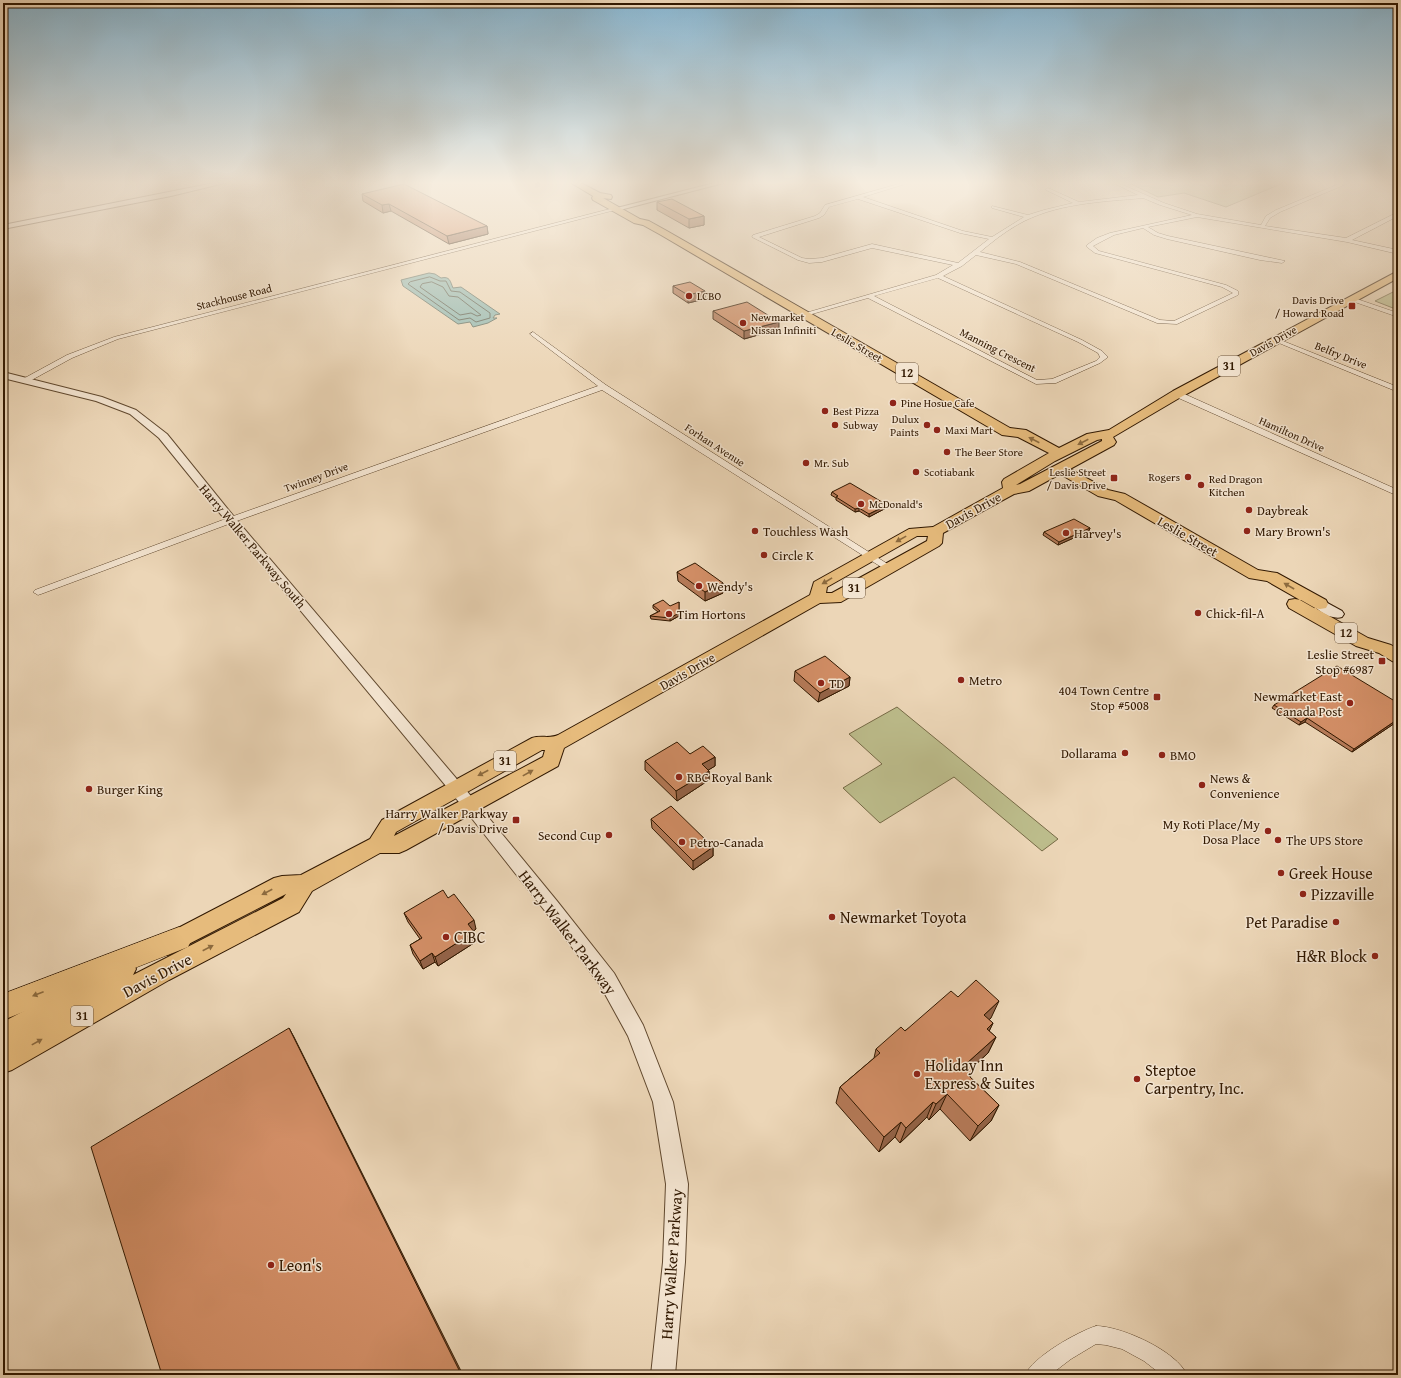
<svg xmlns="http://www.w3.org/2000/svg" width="1401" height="1378" viewBox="0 0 1401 1378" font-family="'Gentium Book Plus',serif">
	<rect width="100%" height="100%" fill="#ecd6b7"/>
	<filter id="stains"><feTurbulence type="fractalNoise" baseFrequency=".005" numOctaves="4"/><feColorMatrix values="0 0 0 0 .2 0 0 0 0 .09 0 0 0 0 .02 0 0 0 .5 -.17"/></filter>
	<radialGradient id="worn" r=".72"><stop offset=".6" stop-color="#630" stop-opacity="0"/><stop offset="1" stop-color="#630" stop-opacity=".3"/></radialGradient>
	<!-- green -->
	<path fill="#bcbc8b" stroke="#766a46" d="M1125,181H1288L1226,207L1184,193L1158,197Z
		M1393,292L1398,293V310L1375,301Z
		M897,707L1058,839L1042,851L954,777L880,823L843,788L882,764L849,734Z"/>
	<!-- water -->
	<path fill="#99b9af" stroke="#6f7969" d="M429,273L435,274L441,278C450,276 450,281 453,288L461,287L500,314L495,315L493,318H497L488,323L473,327L470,322L458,324L403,286L401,280Z"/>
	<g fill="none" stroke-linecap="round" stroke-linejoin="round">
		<!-- shore -->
		<path stroke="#656858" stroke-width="1" d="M430,277L440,281H446L451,291L460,292L490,313V318L476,322L470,318L459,320L408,284L410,282Z
			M432,282L443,287L449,296L458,297L481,315L477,316L471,313L460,315L420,287L422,284Z"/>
		<!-- minor casing -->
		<g stroke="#60482e" stroke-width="1">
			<path id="minor" d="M909,181H915L863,197L963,231L992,237L1024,217L992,208V206L1028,215L1044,210L1073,203L1046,190V189L1048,188L1079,202L1138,195L1109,181H1114L1164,203L1197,214L1261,225L1266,216L1276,210L1346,181H1351V182L1280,212L1270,218L1265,226L1346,238L1398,212V216L1352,240L1398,250V254L1347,242L1197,217L1148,227L1158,233L1168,236L1285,261L1282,263L1260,260L1167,239L1154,235L1143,228L1114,235L1093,246L1099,251L1226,285L1238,291V295L1177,324L1157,323L1016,264L976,255L962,266L943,276L1082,340L1102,351L1108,357L1100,363L1056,383L1036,384L868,298L805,316L802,314L936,275L953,265L872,248L822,262L809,263L798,260L752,237L753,235L815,216L820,213L825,205ZM1143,198L1160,205L1192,215L1110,233L1097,238L1087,245V247L1095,253L1222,287L1233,293L1174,321L1160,320L1020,262L980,252C992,242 1003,233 1017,225C1055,203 1101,202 1143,198ZM858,199L960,233L989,239L958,263L872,244L822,258L809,259L802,258L759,237L819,218L824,215L829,207ZM938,278L1078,342L1098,353L1100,357L1096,361L1052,379L1037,380L874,296Z
				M1377,181H1384L1398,184V186Z
				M614,208L619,209L118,339L72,358L28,382H22L21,380L67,355L114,337Z
				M1351,297L1398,313V317L1349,300V298Z
				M533,332L606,385L894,568L892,570H886L602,390L234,522L41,594L38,595L33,592L35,590L228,518L598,386L531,335L530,334Z
				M1274,339H1278L1398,387V392L1274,341Z
				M1174,392H1180L1398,490V496L1174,396Z
				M1096,1326C1121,1326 1177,1351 1187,1375H1162L1144,1361L1122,1349L1106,1345L1096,1344L1071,1359L1050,1375H1025C1033,1357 1077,1332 1096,1326Z"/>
		</g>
		<!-- tertiary casing -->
		<g stroke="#60482e" stroke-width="2">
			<path id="tertiary" d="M224,181H233L171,196L3,229V225Z
				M722,181H731L616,211L613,209Z
				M3,372L102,397L136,410L167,434L235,518L461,784L557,901L614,973L643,1025L673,1102L688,1184L685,1262L675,1375H651L663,1262L666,1184L653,1102L628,1036L600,985L545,911L451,792L227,522L159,438L130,414L96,401L3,378Z"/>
		</g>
		<!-- secondary casing -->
		<g stroke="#311800" stroke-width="2">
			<path id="secondary" d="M1320,599L1342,611L1344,614L1342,617C1333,620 1318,612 1313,604L1315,601Z"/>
		</g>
		<!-- primary casing -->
		<g stroke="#311800" stroke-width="2">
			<path id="primary" d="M568,181H577L600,193L611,195L612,197L611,199L603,198L640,219L649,221L667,231L1010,428L1026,430L1059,448L1087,434L1109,430L1173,391L1398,271V278L1181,397L1113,437L1116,442L1114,445L1070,469L1108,490L1125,494L1258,570L1277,573L1326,600L1328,604L1326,608L1320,609L1314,608L1267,581L1249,578L1115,500L1098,496L1060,474L1029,491L1014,494L943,533L942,543L939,546L841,602L820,603L564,748L558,766L406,850L399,853H380L312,891L299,912L169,980L12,1070L3,1073V1047L6,1046L3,1047V1022L124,958L132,961L136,969L133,975L283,898L286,894L167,955L159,952L155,945L159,938L274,878L282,876L301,875L370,839L382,820L532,738C541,735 550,739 558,735L810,595L814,582L909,529L933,527L1003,488L1002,482L1004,479L1049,453L1018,437L1002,435L661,235L643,225L634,223L593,200L592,198L593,196ZM1102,439V441L1020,484L1016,485L1055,461L1097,440ZM917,536H928L927,541L832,593H826L827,587ZM542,750H545L543,757L394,836L396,832Z
				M1295,599L1301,600L1368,638L1391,645L1398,649V663L1392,661L1379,653L1356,646L1289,608L1287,604L1289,600Z"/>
		</g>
		<!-- motorway casing -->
		<g stroke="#311800" stroke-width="1">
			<path id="motorway" d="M179,927L188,931L192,939L188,947L3,1020V994Z"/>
		</g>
		<!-- minor -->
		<use href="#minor" fill="#f3e4d0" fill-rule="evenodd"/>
		<!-- tertiary -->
		<use href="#tertiary" fill="#f3e4d0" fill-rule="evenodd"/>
		<!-- secondary -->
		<use href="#secondary" fill="#f3e4d0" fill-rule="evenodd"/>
		<!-- primary -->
		<use href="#primary" fill="#e6bb7c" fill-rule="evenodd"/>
		<!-- motorway -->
		<use href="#motorway" fill="#e6bb7c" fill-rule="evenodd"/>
	</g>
	<!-- wall -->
	<path fill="#b57a58" stroke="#311800" d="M362,194L487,226L488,234L449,244L391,211L383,213L363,201Z
		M657,202L704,216V225L689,228L657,210Z
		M673,286L705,299L688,303L673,293Z
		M713,311L779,329L744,339L713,319Z
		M832,492L886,508L869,517L859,511L855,512L836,500V498L831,495Z
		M1090,528L1089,531L1058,545L1043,535L1044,532Z
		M677,572L723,593L705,601L678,581Z
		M653,605L679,616L670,621L651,619L650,616L658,612L653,608Z
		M795,671L850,677L849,686L818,702L794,681Z
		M1398,703V721L1352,752L1305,722L1299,725L1272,708L1274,705Z
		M690,754L715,757V766L708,770L709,771V780L677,801L645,770V761Z
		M651,819L713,847V856L693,870L652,828Z
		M448,898L476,929L473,931L477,941L438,966L435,962L423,969L413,954L410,945L420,939L408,922L404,913Z
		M958,997L991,1018L989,1020L993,1023L989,1031L996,1037L988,1053L972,1068L970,1077L999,1105L991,1121L970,1141L940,1109L929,1120L927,1117L900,1143L895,1137L879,1152L836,1103L840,1087L874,1058L876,1049Z"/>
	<!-- shaded-wall -->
	<path fill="#936347" stroke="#311800" d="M389,204L391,211L383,213L382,205Z
		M704,216V225L689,228V219Z
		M487,226L488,234L449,244L447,236Z
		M705,291V299L688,303V295Z
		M779,322V329L744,339V331Z
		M887,505L886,508L869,517V514Z
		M859,508V511L855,512V509Z
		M1090,528L1089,531L1058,545L1059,542Z
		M723,583V593L705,601V592Z
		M679,602V616L670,621V618Z
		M850,677L849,686L818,702L820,693Z
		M1307,718L1305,722L1299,725L1301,722Z
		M1398,719V721L1352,752L1354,749Z
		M715,757V766L702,774V764Z
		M709,771V780L677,801L676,791Z
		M713,847V856L693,870V861Z
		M474,920L476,929L471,933L468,924Z
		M474,932L477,941L438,966L435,957Z
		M432,953L435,962L423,969L420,961Z
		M999,1001L991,1018L976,1031L984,1015Z
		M993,1023L985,1040L987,1029Z
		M289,1028L294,1037L463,1375H460Z
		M996,1037L988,1053L960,1079L967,1063Z
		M973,1070L966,1086L968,1075Z
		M947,1094L940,1109L929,1120L936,1104Z
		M933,1102L927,1117L900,1143L906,1128Z
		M999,1105L991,1121L970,1141L978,1126Z
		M901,1122L895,1137L879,1152L884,1137Z"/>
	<!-- building -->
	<path fill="#d28e66" stroke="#311800" d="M404,184L487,226L447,236L389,204L382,205L362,194Z
		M672,199L704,216L689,219L657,202Z
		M690,282L705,291L688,295L673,286Z
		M747,302L779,322L744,331L713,311Z
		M850,483L887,505L869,514L859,508L855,509L836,497L838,496L832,492Z
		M1074,519L1090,528L1059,542L1044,532Z
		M695,563L723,583L705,592L677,572Z
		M663,600L670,606L679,602V613L670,618L650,616L660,611L653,605Z
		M825,656L850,677L820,693L795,671Z
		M1337,666L1398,703V719L1354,749L1307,718L1301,722L1274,705Z
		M677,742L690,754L703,746L715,757L702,764L709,771L676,791L645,761Z
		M671,806L713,847L693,861L651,819Z
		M443,890L448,898L454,894L474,920L468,924L474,932L435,957L432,953L420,961L410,945L422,938L404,913Z
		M976,980L999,1001L984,1015L993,1023L987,1029L996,1037L967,1063L973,1070L968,1075L999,1105L978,1126L947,1094L936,1104L933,1102L906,1128L901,1122L884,1137L840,1087L880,1053L876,1049L901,1027L905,1031L951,991L958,997Z
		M289,1028L461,1374L460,1375H162L91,1147Z"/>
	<!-- one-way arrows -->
	<defs><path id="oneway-solid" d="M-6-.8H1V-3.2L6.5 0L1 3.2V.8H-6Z"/></defs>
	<g fill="#8c6a3e">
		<use href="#oneway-solid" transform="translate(1034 440) rotate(-153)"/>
		<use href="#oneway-solid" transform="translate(1083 442) rotate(153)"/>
		<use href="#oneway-solid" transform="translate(901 539) rotate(151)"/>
		<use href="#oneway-solid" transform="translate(827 581) rotate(149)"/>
		<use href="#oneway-solid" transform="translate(1289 586) rotate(-150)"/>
		<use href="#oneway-solid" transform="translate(483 773) rotate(152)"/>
		<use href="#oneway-solid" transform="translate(528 773) rotate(-29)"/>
		<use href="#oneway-solid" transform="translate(267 892) rotate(152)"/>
		<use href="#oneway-solid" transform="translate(208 948) rotate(-27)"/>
		<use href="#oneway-solid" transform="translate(38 994) rotate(159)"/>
		<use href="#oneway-solid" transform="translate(37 1042) rotate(-29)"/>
	</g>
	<!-- sky -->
	<linearGradient id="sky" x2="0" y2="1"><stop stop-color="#88b6d1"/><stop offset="0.49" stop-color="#f6eddf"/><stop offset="1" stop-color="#f6eddf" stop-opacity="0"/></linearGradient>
	<rect width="1401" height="373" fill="url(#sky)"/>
	<!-- markers -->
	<g fill="#8f2418" stroke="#f3e4d0" stroke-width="1.5">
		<circle cx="689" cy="296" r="4"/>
		<rect x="1348" y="302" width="8" height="8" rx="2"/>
		<circle cx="743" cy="323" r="4"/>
		<circle cx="893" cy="403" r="4"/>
		<circle cx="825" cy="411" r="4"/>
		<circle cx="835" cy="425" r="4"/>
		<circle cx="927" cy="425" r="4"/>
		<circle cx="937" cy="430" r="4"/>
		<circle cx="947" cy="452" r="4"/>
		<circle cx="806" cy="463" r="4"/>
		<circle cx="916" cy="472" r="4"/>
		<circle cx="1188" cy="477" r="4"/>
		<rect x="1110" y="474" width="8" height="8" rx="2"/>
		<circle cx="1201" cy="485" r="4"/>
		<circle cx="861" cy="504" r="4"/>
		<circle cx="1249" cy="510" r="4"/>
		<circle cx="755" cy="531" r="4"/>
		<circle cx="1247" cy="531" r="4"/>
		<circle cx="1066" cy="533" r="4"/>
		<circle cx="764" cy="555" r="4"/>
		<circle cx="699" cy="586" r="4"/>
		<circle cx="1198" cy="613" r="4"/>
		<circle cx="669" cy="614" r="4"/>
		<rect x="1378" y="657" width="8" height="8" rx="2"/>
		<circle cx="961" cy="680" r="4"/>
		<circle cx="821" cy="683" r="4"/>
		<rect x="1153" y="693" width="8" height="8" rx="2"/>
		<circle cx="1350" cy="703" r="4"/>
		<circle cx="1125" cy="753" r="4"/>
		<circle cx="1162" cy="755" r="4"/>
		<circle cx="679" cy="777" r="4"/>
		<circle cx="1202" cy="785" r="4"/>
		<circle cx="89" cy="789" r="4"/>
		<rect x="512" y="816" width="8" height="8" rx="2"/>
		<circle cx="1268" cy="831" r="4"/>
		<circle cx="609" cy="835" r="4"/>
		<circle cx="1278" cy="840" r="4"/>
		<circle cx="682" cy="842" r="4"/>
		<circle cx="1281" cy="873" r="4"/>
		<circle cx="1303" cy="894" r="4"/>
		<circle cx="832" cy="917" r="4"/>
		<circle cx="1336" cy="922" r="4"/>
		<circle cx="446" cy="937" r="4"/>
		<circle cx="1375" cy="956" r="4"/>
		<circle cx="917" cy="1074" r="4"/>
		<circle cx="1137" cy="1079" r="4"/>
		<circle cx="271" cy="1265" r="4"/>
	</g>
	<g text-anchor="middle" stroke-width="3" stroke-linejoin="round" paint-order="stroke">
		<!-- far-poi labels -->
		<g font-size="11" fill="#311800" stroke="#f3e4d0" text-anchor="start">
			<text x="697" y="300">LCBO</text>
			<text x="1344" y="304" text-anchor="end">Davis Drive<tspan x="1344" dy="13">/ Howard Road</tspan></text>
			<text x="751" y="321">Newmarket<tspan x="751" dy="13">Nissan Infiniti</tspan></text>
			<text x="901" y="407">Pine Hosue Cafe</text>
			<text x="833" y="415">Best Pizza</text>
			<text x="919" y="423" text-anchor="end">Dulux<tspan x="919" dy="13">Paints</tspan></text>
			<text x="843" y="429">Subway</text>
			<text x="945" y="434">Maxi Mart</text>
			<text x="955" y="456">The Beer Store</text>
			<text x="814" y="467">Mr. Sub</text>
			<text x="924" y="476">Scotiabank</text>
			<text x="1106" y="476" text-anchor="end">Leslie Street<tspan x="1106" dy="13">/ Davis Drive</tspan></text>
			<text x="1180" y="481" text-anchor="end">Rogers</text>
			<text x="1209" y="483">Red Dragon<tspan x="1209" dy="13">Kitchen</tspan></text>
			<text x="869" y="508">McDonald's</text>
		</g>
		<!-- far-street labels -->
		<g font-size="11" fill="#311800" stroke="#f3e4d0">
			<text transform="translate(234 297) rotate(-14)" y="4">Stackhouse Road</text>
			<text transform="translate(1273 341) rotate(-29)" y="4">Davis Drive</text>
			<text transform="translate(857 345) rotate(30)" y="4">Leslie Street</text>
			<text transform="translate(998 350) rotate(27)" y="4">Manning Crescent</text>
			<text transform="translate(1341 355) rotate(22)" y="4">Belfry Drive</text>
			<text transform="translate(1292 434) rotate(24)" y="4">Hamilton Drive</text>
			<text transform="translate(715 445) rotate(33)" y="4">Forhan Avenue</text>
			<text transform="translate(316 477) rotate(-20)" y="4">Twinney Drive</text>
		</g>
		<!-- shield labels -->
		<g fill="#f3e4d0" stroke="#6b553e" stroke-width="1">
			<rect x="1218" y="356" width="22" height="20" rx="3"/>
			<rect x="896" y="363" width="22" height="20" rx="3"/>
			<rect x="843" y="578" width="22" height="20" rx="3"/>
			<rect x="1335" y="623" width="22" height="20" rx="3"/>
			<rect x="494" y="751" width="22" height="20" rx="3"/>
			<rect x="71" y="1006" width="22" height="20" rx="3"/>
		</g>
		<g font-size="12" font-weight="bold" fill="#311800">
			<text x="1229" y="370">31</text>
			<text x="907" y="377">12</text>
			<text x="854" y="592">31</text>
			<text x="1346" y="637">12</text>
			<text x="505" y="765">31</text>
			<text x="82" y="1020">31</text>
		</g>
		<!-- street labels -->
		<g font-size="13" fill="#311800" stroke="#f3e4d0">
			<text transform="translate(973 510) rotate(-29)" y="5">Davis Drive</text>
			<text transform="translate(1188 536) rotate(30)" y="5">Leslie Street</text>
			<text transform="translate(253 546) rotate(50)" y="5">Harry Walker Parkway South</text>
			<text transform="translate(687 671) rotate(-30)" y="5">Davis Drive</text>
		</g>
		<!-- poi labels -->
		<g font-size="13" fill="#311800" stroke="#f3e4d0" text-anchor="start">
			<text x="1257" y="515">Daybreak</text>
			<text x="763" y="536">Touchless Wash</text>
			<text x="1255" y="536">Mary Brown's</text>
			<text x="1074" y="538">Harvey's</text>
			<text x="772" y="560">Circle K</text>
			<text x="707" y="591">Wendy's</text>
			<text x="1206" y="618">Chick-fil-A</text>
			<text x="677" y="619">Tim Hortons</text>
			<text x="1374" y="659" text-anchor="end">Leslie Street<tspan x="1374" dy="15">Stop #6987</tspan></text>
			<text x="969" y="685">Metro</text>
			<text x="829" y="688">TD</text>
			<text x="1149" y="695" text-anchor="end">404 Town Centre<tspan x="1149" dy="15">Stop #5008</tspan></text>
			<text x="1342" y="701" text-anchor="end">Newmarket East<tspan x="1342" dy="15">Canada Post</tspan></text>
			<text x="1117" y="758" text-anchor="end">Dollarama</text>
			<text x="1170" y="760">BMO</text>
			<text x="687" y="782">RBC Royal Bank</text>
			<text x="1210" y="783">News &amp;<tspan x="1210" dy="15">Convenience</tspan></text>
			<text x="97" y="794">Burger King</text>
			<text x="508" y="818" text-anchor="end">Harry Walker Parkway<tspan x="508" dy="15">/ Davis Drive</tspan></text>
			<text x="1260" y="829" text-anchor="end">My Roti Place/My<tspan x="1260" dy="15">Dosa Place</tspan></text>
			<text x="601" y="840" text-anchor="end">Second Cup</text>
			<text x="1286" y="845">The UPS Store</text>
			<text x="690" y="847">Petro-Canada</text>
		</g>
		<!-- near-poi labels -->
		<g font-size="16" fill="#311800" stroke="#f3e4d0" text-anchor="start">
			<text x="1289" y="879">Greek House</text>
			<text x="1311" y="900">Pizzaville</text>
			<text x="840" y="923">Newmarket Toyota</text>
			<text x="1328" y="928" text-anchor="end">Pet Paradise</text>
			<text x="454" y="943">CIBC</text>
			<text x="1367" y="962" text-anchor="end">H&amp;R Block</text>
			<text x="925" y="1071">Holiday Inn<tspan x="925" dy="18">Express &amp; Suites</tspan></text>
			<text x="1145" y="1076">Steptoe<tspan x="1145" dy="18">Carpentry, Inc.</tspan></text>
			<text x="279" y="1271">Leon's</text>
		</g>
		<!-- near-street labels -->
		<g font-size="16" fill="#311800" stroke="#f3e4d0">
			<text transform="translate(568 932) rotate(53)" y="6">Harry Walker Parkway</text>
			<text transform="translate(157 975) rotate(-28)" y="6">Davis Drive</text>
			<text transform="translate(671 1264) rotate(-86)" y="6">Harry Walker Parkway</text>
		</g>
	</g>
	<!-- margin -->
	<rect width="1401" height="1378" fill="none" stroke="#ecd6b7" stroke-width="16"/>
	<rect x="4" y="4" width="1393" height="1370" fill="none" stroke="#311800" stroke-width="2"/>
	<rect x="8" y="8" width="1385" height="1362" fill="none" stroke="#311800"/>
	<rect width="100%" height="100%" filter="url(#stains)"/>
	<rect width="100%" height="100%" fill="url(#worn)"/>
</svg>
